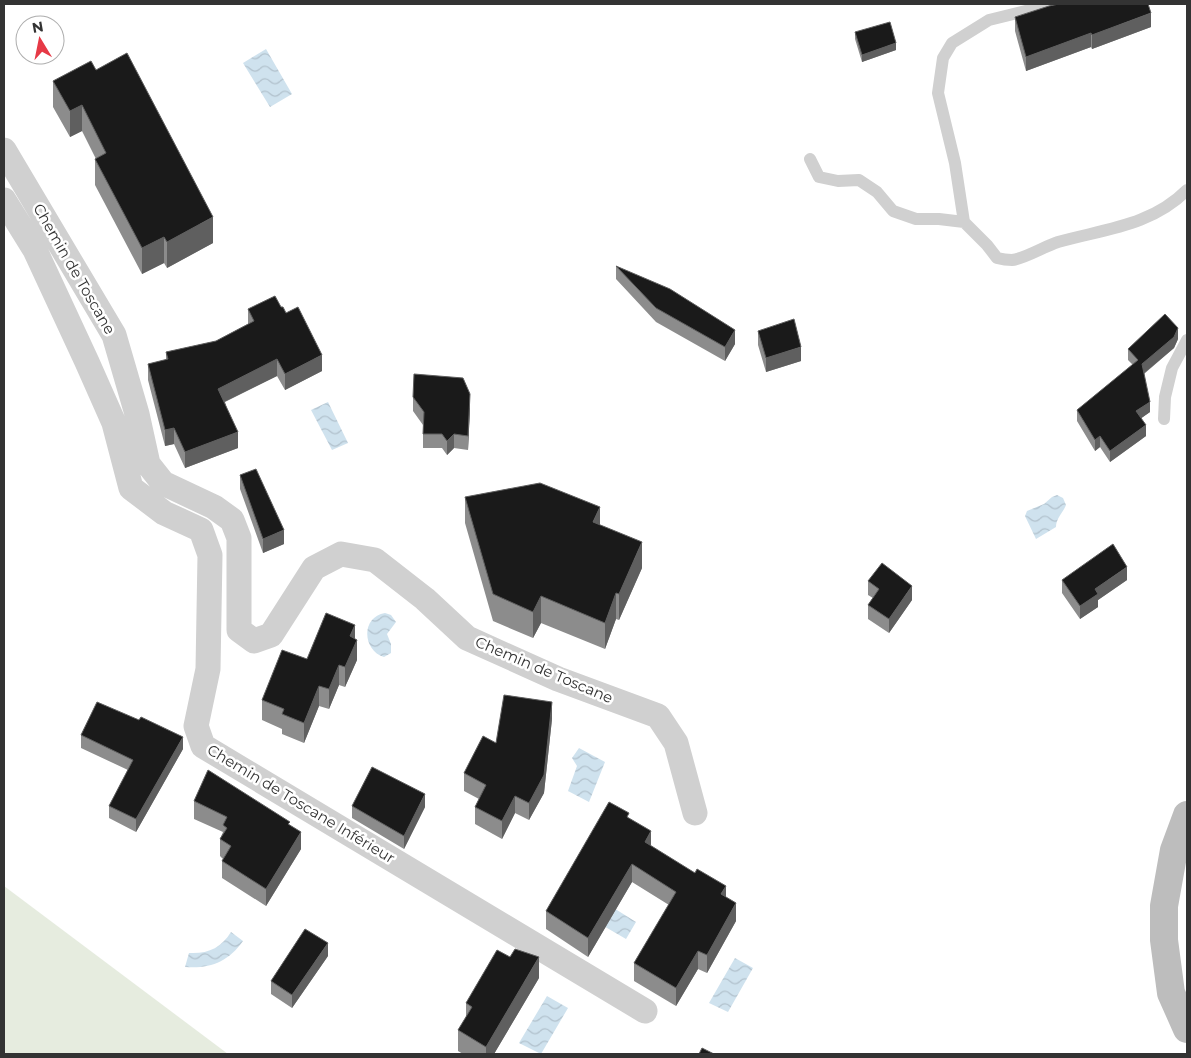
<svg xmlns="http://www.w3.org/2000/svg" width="1191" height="1058" viewBox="0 0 1191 1058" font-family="Montserrat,sans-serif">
	<defs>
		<pattern id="water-waves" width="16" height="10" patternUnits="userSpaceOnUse" patternTransform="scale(1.25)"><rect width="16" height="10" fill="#cfe2ee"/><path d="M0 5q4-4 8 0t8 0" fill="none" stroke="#b2c2cd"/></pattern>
	</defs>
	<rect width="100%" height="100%" fill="#fff"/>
	<!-- grass -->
	<path fill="#e6ecdf" d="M4,886L228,1054H4Z"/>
	<!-- water -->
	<path fill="url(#water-waves)" d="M266,49L292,94L270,107L243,63Z
		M328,402L348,443L332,450L311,410Z
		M1057,495L1063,498L1066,505C1063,513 1056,518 1056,527L1036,539L1025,516L1027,511L1044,504L1052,497Z
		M385,613L391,615L396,622L387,634L391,644V653L384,657C362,650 361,617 385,613Z
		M579,748L605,762L589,802L568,791L577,766L572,758Z
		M601,900L636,922L626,939L590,918Z
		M231,932L243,941C228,962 210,969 185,967L189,953C208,954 221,948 231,932Z
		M735,958L753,968L728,1012L709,1003Z
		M547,996L568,1008L541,1054L519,1043Z"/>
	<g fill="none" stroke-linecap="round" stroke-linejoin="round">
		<!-- service -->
		<path stroke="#d0d0d0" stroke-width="12" d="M1054,4L989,20L952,43L943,58L938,93L955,163L964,222L987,245L997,258C1001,259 1007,260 1012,260C1024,259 1045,246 1058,242C1105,229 1151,226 1187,190
			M810,159L819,177L838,181L859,180L877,192L893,211L916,219H939L964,222
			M1164,419L1165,397L1172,368L1187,340"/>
		<!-- minor -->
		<path stroke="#d0d0d0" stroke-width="25" d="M4,150L114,335L137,414L148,464L163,483L214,507L232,520L239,538V630L254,641L271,635L314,568L341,554L375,560L425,599L467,638L558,679L658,716L676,743L695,813
			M4,200L35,250L87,362L114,423L131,488L164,513L201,530L210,555L208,669L196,726L203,746L645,1011"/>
		<!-- secondary -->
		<path stroke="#bdbdbd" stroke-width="28" d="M1187,815L1174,850L1164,906V940L1171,993L1187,1029"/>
	</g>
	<!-- wall -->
	<path fill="#8c8c8c" d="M1015,17L1151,27L1092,49L1091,47L1026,71L1015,31Z
		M855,32L896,50L862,62L855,39Z
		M96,70L213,243L167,268L164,263L142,274L95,185V159H96L82,131L70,137L53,107V81Z
		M616,266L735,344L725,361L656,322L616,279Z
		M281,307L322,371L285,390L277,376L225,402L238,448L185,468L174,444L165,446L148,380V364L166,360V352L216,341L248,324V309Z
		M758,331L801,361L766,372L758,345Z
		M1178,339L1174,348L1144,374L1150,412L1141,418L1146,436L1110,462L1100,447L1095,451L1077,421V410L1133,365L1128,360V349Z
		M413,397L470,408L468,450L454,448L447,455L442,448H423V425L413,411Z
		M240,475L284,544L263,553L240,489Z
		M465,497L600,525L642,568L619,620L616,619L605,649L541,623L533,638L493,621L465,523Z
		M1062,580H1127L1098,600V607L1080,619L1062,593Z
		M868,581L912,600L889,633L868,619V605L873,598L868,595Z
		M355,639L357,660L345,687L339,685L329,709L319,706L304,743L282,734V729L262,720V700L307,659Z
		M552,719L544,793L529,820L515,813L502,839L475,824V807L479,799L464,791V773L496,743Z
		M81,735L183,749L136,832L109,818V806L128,770L81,748Z
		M194,801L290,825L301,849L266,906L222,878V861L223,859L220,856V839L223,832L194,819Z
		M352,806L425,807L404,849L352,818Z
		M629,818L651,846L726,897L736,921L707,973L698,969L676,1006L634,981V963L669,905L632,882L588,957L546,929V911Z
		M328,956L292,1008L271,994V981Z
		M539,978L494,1054H463L458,1051V1030L466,1018V1003Z"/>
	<!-- shaded-wall -->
	<path fill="#5f5f5f" d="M1151,13V27L1092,49V35Z
		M1091,33V47L1026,71V57Z
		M896,43V50L862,62V55Z
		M82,105V131L70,137V111Z
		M213,217V243L167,268V242Z
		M164,237V263L142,274V248Z
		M1178,328V339L1174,348L1142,375V364Z
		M735,330V344L725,361V347Z
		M801,347V361L766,372V358Z
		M322,355V371L285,390V374Z
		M277,359V376L218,405V389Z
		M470,394V408L468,450V436Z
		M1150,402V412L1136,422V411Z
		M1146,425V436L1110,462V451Z
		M174,428V444L165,446V430Z
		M238,432V448L185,468V452Z
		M454,434V448L447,455V441Z
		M1100,436V447L1095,451V440Z
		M600,507V533L593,522Z
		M284,530V544L263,553V539Z
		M642,542V568L619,620V594Z
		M1127,567V580L1098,600V607L1080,619V606L1095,589Z
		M912,586V600L889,633V619Z
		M616,593V619L605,649V623Z
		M541,596V623L533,638V612Z
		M355,625V644L357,640V660L345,687V667L350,636Z
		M339,665V685L329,709V689Z
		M319,686V706L304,743V723Z
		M552,702V719L544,793L529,820V803Z
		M183,737V749L136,832V819Z
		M425,794V807L404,849V836Z
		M515,796V813L502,839V821Z
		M651,831V849L645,842Z
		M301,832V849L266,906V889Z
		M632,864V882L588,957V938Z
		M726,886V904L721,894Z
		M736,903V921L707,973V955Z
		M328,943V956L292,1008V995Z
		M698,951V969L676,1006V988Z
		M539,957V978L494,1054H486V1047Z"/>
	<!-- building -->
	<path fill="#1a1a1a" stroke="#5f5f5f" d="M1059,4H1148L1151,13L1092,35L1091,33L1026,57L1015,17L1049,6Z
		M890,22L896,43L862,55L855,32Z
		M127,53L213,217L167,242L164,237L142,248L95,159L106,153L82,105L70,111L53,81L91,61L96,70Z
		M616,266L670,289L735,330L725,347L656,308Z
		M275,296L281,307H283L286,313L298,307L322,355L285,374L277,359L218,389L238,432L185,452L174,428L165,430L148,364L168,359L166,352L216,341L254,321L248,309Z
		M1165,314L1178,328L1174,337L1142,364L1150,402L1136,411L1146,425L1110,451L1100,436L1095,440L1077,410L1138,360L1128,349Z
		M794,319L801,347L766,358L758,331Z
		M414,374L463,378L470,394L468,436L454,434L447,441L442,434H423L424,412L413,397Z
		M256,469L284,530L263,539L240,475Z
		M540,483L600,507L593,522L642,542L619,594L616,593L605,623L541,596L533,612L493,594L465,497Z
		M1113,544L1127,567L1095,589L1098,594L1080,606L1062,580Z
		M882,563L912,586L889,619L868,605L879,589L868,581Z
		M326,613L355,625L350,636L357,640L345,667L339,665L329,689L319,686L304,723L282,714L284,709L262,700L282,650L307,659Z
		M504,695L552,702L544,775L529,803L515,796L502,821L475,807L486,785L464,773L483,736L496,743Z
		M97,702L139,720L141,717L183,737L136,819L109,806L133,760L81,735Z
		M372,767L425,794L404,836L352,806Z
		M208,770L290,822L288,824L301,832L266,889L222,861L231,846L220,839L227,828L223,825L227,817L194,801Z
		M609,802L629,813L627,817L651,831L645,842L695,873L697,869L726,886L721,894L736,903L707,955L698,951L676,988L634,963L676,892L632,864L588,938L546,911Z
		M305,929L328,943L292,995L271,981Z
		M515,949L539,957L486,1047L458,1030L472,1007L466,1003L497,950L510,957Z
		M702,1048L714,1054H699Z"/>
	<g text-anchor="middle" stroke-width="5" stroke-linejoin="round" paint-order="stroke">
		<!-- street labels -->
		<g font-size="15" fill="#333" stroke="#fff">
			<text transform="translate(74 269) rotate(60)" y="5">Chemin de Toscane</text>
			<text transform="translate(544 670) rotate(23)" y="5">Chemin de Toscane</text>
			<text transform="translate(301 804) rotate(31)" y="5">Chemin de Toscane Inférieur</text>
		</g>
	</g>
	<!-- border -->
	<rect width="1191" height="1058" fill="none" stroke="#333333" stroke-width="10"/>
	<!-- north arrow -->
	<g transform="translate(40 40) rotate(350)"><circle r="24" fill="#ffffff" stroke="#adadad"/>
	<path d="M0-4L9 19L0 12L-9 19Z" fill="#e63946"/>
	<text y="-8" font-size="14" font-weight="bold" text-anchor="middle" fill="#333333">N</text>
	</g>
</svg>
